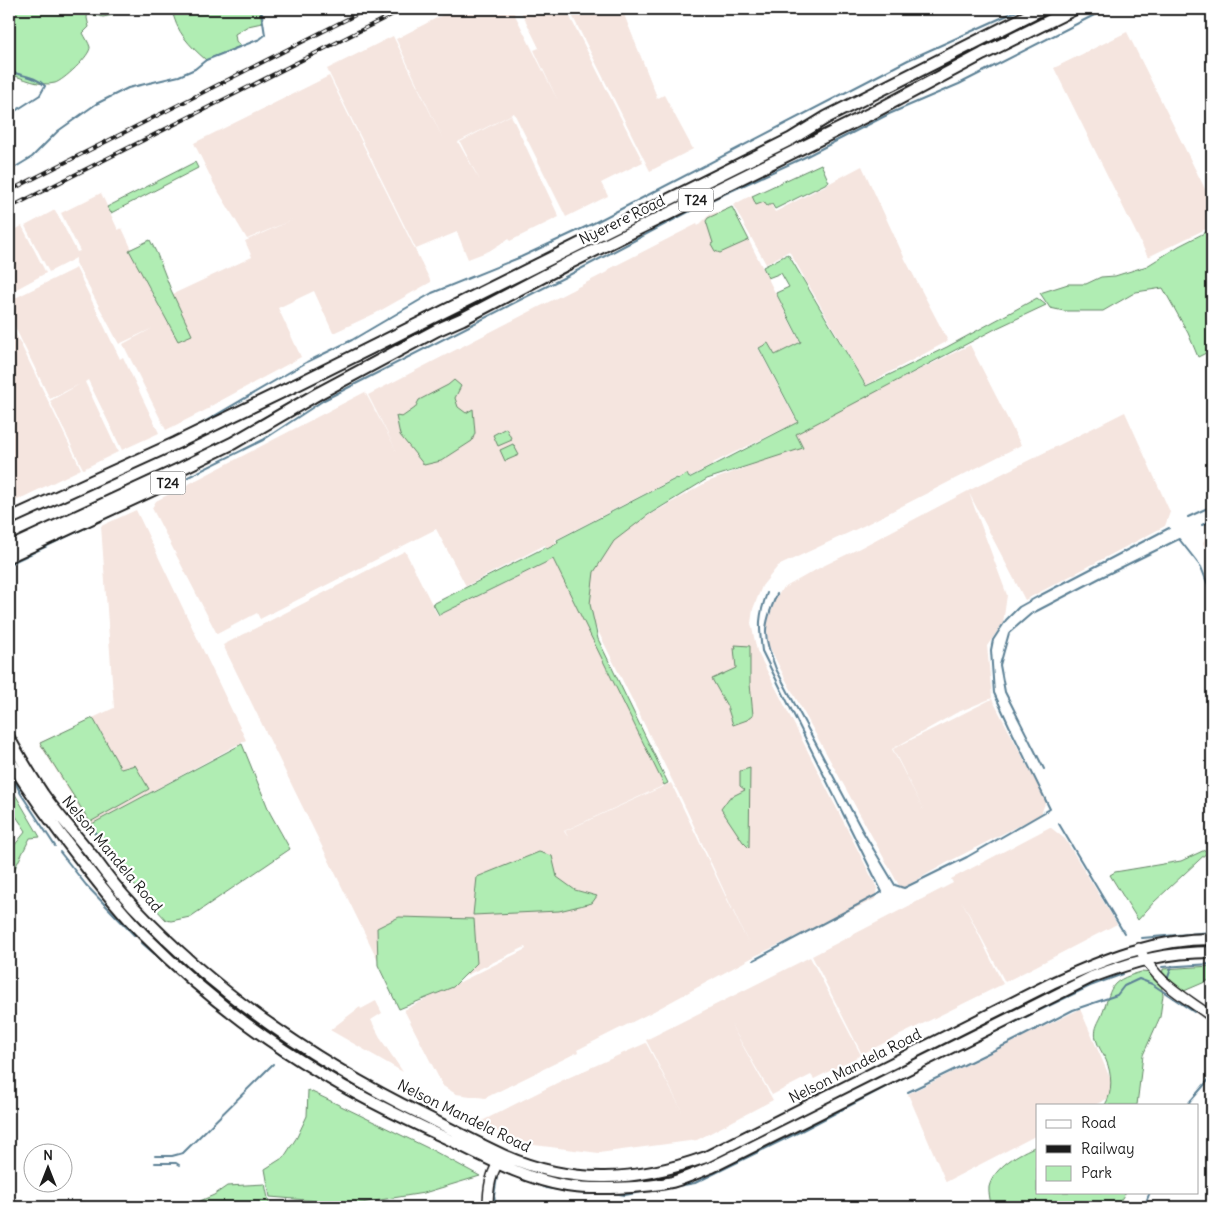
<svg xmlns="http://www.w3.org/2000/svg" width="1221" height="1216" viewBox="0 0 1221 1216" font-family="Delius,sans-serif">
	<rect width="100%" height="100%" fill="#fff"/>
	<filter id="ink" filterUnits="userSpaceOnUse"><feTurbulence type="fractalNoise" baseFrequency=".02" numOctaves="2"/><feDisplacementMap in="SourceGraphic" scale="10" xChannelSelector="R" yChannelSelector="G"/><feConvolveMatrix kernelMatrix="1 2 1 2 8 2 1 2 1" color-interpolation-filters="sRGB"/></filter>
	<g filter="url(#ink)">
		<!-- built -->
		<path fill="#f5e5df" d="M454,9H512L558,101L534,50L539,48L520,9H566L643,162L601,183L608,196L566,217L514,113L458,142L480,181L460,142L511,115L559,217L510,241L508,239L489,251L468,259L457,232L416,249L327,69L393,36L444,141L396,39Z
			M569,9H619L623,12L657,97L656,99L664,95L693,149L650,171Z
			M1127,32L1212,203V226L1148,257L1054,68Z
			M329,76L431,282L376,313L333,333L314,291L278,308L301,357L209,407L210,408L166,430L123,344L153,328L119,344L76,263V258L49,272L25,226L55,210L77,252L80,251L61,213L101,193L118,230L122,228L156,302L252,257L245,241L292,220L247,239L214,184L194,143Z
			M862,166L905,259L948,341L866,385L789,251L766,264L733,205L752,195L757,201L767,196L775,212Z
			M732,207L800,342L775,355L768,343L758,348L797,422L713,463L714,464L689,477L687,474L678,478L677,477L555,540L557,543L547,548L545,545L466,586L436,529L260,619L257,613L217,634L152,508L156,501L365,392L396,450L368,395L609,271V269L697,224L698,226L709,215Z
			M22,226L46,273L9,293V233Z
			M76,268L120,359L123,357L159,433L122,450L88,380L85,382L118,452L83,469L50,401L80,384L50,399L9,315V301Z
			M9,320L81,469L9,504Z
			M970,345L1021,445L863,526L778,566L762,586L753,609L751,623L757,651L877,888L875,899L755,956L654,1011L577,1050L578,1052L485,1098L456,1094L443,1086L404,1010L526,949L525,947L401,1007L223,645L405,551L438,616L556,558L667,784L564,831L569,839L565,831L671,783L750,947L682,800L591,617L588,601L593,570L613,539L648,516L707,482L802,446L795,431Z
			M1125,412L1170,512L1165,526L1025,600L969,493L1007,595L1003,623L987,646L992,698L956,713L892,749L923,809L893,749L992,699L1046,801L1041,814L950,861L901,889L787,682L768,644L767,624L775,600L782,589L821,567L856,550L968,491Z
			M136,510L246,740L90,825L39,743L114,708L101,526Z
			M1212,523V561L1203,543L1209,525Z
			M1050,827L1065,839L1117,924L1005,982L961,899L1003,984L862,1054L812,956L953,883L951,879Z
			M810,957L861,1055L814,1079L811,1075L772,1095L730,1023L773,1100L697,1140L599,1153L526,1144L485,1126L480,1122L561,1081L646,1043L683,1113L646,1040Z
			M376,1001L382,1013L371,1020L382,1041L403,1072L330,1030L360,1007L361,1009Z
			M1080,1009L1117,1094L1095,1105H1037V1135L946,1182L908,1094Z"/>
		<!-- green -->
		<path fill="#b0edb3" stroke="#668468" d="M9,9H88L87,18L89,27L83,33C85,37 89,43 90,47C91,55 63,81 55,83C40,87 23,78 9,74Z
			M90,9H120L113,15L103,17L91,14Z
			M172,9H260L262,23L248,26L235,34L236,41L240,46L206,60C189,45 176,32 172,9Z
			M195,162L198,168L111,213L107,207Z
			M821,164L829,182L775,209L772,204L767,206L764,202L756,205L752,196Z
			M732,207L749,240L720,253L715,251L711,244L713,243L706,221L708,218Z
			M1212,229V350L1198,357L1188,333L1163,288L1136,292L1103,311H1064L1050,308L1040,293L1068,284H1086L1101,277L1115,276L1147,266L1179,246Z
			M150,240L157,254L171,290L192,335L178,341L129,250Z
			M788,254L866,386L947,347L1037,298L1046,305L997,328L796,434L803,448L707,479L648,515L614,541L594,572L590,604L598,639L668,783L664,785L553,559L439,615L433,604L546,547L547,549L558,543L557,540L677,478L678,479L687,474L689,478L798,422L759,348L768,343L775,355L801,342L776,293L789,287L781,273L768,278L763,267Z
			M454,380L461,386L455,398L458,407L466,413L473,409L475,433L472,441L441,461L424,465L400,435L396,416L402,417L415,408L419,400L448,385Z
			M506,428L512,440L498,446L493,435Z
			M513,444L519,455L505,461L500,450Z
			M735,645L750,646V684L753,715L747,720L733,725L727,706L712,679L736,668L734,648H736Z
			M93,718L121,769L135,765L149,789L90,822L40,743Z
			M242,744L270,813L290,849L190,917L171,921L166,920L128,878L88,826Z
			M750,768L749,848L743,842L721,809L729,798L745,790L740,786V771Z
			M9,784L40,837L30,838L9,880V852L26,831L9,806Z
			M1212,848L1154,902L1138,920L1110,875L1115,872L1181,861L1207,849Z
			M539,852L552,856L557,877L575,890L597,896L592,903L559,911L473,915L477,877Z
			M399,917L474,919L477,963L453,987L399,1009L378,965L377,928Z
			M1212,966V979L1184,991L1173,986L1162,976L1163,969Z
			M1141,972L1152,973L1161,984L1163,995L1160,1017L1143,1055L1137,1105H1105C1113,1092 1112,1074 1106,1060C1103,1053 1098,1047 1096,1039C1094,1030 1097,1025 1101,1017C1113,988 1106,982 1141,972Z
			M308,1090L432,1150L480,1176L424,1193L355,1204L270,1197L265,1169L284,1157L297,1137L307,1116Z
			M1037,1146V1192H1126L1116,1207H991C991,1201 988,1193 989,1187C994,1167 1019,1153 1037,1146Z
			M265,1184L269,1203L306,1207H199L200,1201L214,1195L227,1186Z"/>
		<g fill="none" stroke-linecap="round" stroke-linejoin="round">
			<!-- stream -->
			<path stroke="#5b8095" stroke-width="2" d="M9,71C21,76 36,76 45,86L40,95L9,115
				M9,171L32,157L58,131L96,104L128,88L179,76L195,69L206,60L260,39L265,35L261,9
				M199,425L307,362L352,340L432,293L521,257L594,223L908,60L1021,9
				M178,482L263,440L324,400L571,274L709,201L803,158L889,114L959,84L1106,9
				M11,512L77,482
				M1188,517L1212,506
				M1202,525L1212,520
				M9,564L127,508
				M777,594C762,628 763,634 776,669L862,830L895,885L904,888L967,857L1050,809L1013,734L994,693L991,650L993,640L1006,620L1019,607L1037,597L1169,528
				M1044,769L1005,692L1000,665L1009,633L1031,614L1100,578L1179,539L1201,567L1212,595
				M9,770L21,794L55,846
				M77,816L82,817L97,835
				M1059,824L1124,933
				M60,852L86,885L135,936
				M1142,938L1212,932
				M142,943L172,969
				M754,960L882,892L762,651C759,626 758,617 767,593
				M1162,967L1212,964
				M1167,980L1172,966
				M206,998L214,1006
				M223,1012L239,1024
				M1206,1020L1212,1024
				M262,1041L282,1056
				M953,1052L1090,986L1123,974
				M317,1076L345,1094L360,1101
				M908,1092L1011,1042L1073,1010L1117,995L1124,986L1139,979L1152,984L1194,1012
				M1187,1105L1212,1076
				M155,1156H172L183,1153L273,1064
				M155,1163H176L179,1165
				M534,1183L546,1188L566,1191
				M672,1187L695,1183L797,1133L939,1059
				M570,1191L588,1194L613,1193L625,1195L652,1190
				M496,1207L494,1196L498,1170
				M1144,1207L1150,1192"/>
			<!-- secondary casing -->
			<g stroke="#1c1c1c" stroke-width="12">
				<path id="secondary" d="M1139,948C1157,984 1182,995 1212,1017
					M488,1207C488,1189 490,1172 502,1158"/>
			</g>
			<!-- primary casing -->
			<g stroke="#1c1c1c" stroke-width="14">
				<path id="primary" d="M9,738C20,757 31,776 43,794C58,815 76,835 92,855C105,873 118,890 133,906C216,994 317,1063 425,1116C451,1129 477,1143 503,1155C573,1186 636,1182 706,1157L1052,983C1105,959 1153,939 1212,939
					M9,759C31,794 54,826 79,858C100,885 120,911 144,935C196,987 255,1034 319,1072C359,1097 403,1118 446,1138C485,1157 524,1179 567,1186C593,1190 646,1188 672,1182C686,1178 699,1172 712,1167L1092,977C1135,961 1166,952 1212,952"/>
			</g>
			<!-- highway casing -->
			<g stroke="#1c1c1c" stroke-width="15">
				<path id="highway" d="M9,519L176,443L300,383L791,139L827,117L1041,9
					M9,548L182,468L233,443L319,393L437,330L462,319L565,265L876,111L983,54L1074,9
					M9,556L174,480"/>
			</g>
			<!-- secondary -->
			<use href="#secondary" stroke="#fff" stroke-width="9"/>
			<!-- primary -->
			<use href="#primary" stroke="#fff" stroke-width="10"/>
			<!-- highway -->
			<use href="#highway" stroke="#fff" stroke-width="11"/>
			<!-- rail casing -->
			<g stroke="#1c1c1c" stroke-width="4">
				<path id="rail" d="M9,191L367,9
					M9,208L403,9"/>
			</g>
			<!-- rail -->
			<use href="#rail" stroke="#fff" stroke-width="2" stroke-dasharray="5.5" stroke-linecap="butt"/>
		</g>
	</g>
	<g text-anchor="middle" stroke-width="4.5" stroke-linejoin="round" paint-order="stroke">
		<!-- shield labels -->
		<g fill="#fff" stroke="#606060" stroke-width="1">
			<rect x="678.5" y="188.5" width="35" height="23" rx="4"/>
			<rect x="150.5" y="471.5" width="35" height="23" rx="4"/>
		</g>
		<g font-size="14" font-weight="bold" fill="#1c1c1c">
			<text x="696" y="205">T24</text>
			<text x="168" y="488">T24</text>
		</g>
		<!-- street labels -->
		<g font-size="15" fill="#1c1c1c" stroke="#fff">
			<text transform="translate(622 220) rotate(-26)" y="5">Nyerere Road</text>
			<text transform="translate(112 854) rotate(50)" y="5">Nelson Mandela Road</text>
			<text transform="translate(855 1066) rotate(-27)" y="5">Nelson Mandela Road</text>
			<text transform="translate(464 1116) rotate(26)" y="5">Nelson Mandela Road</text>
		</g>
	</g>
	<!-- margin -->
	<rect width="1221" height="1216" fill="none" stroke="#fff" stroke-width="30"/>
	<rect x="15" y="15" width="1191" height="1186" fill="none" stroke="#1c1c1c" stroke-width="2" filter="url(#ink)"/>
	<!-- legend -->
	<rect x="1036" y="1104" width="162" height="90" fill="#ffffff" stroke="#a4a4a4"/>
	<rect x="1046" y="1120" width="25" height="8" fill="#ffffff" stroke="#a4a4a4"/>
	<text x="1081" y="1128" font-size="15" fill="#1c1c1c">Road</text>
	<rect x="1046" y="1145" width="25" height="8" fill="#1c1c1c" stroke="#a4a4a4"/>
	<text x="1081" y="1154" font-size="15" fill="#1c1c1c">Railway</text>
	<rect x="1046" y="1166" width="25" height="15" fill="#b0edb3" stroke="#a4a4a4"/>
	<text x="1081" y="1178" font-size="15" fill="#1c1c1c">Park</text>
	<!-- north arrow -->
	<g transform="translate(48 1168)"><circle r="24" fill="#ffffff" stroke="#a4a4a4"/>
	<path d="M0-4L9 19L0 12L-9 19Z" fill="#1c1c1c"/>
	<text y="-8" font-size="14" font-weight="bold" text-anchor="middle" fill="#1c1c1c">N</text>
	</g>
</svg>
